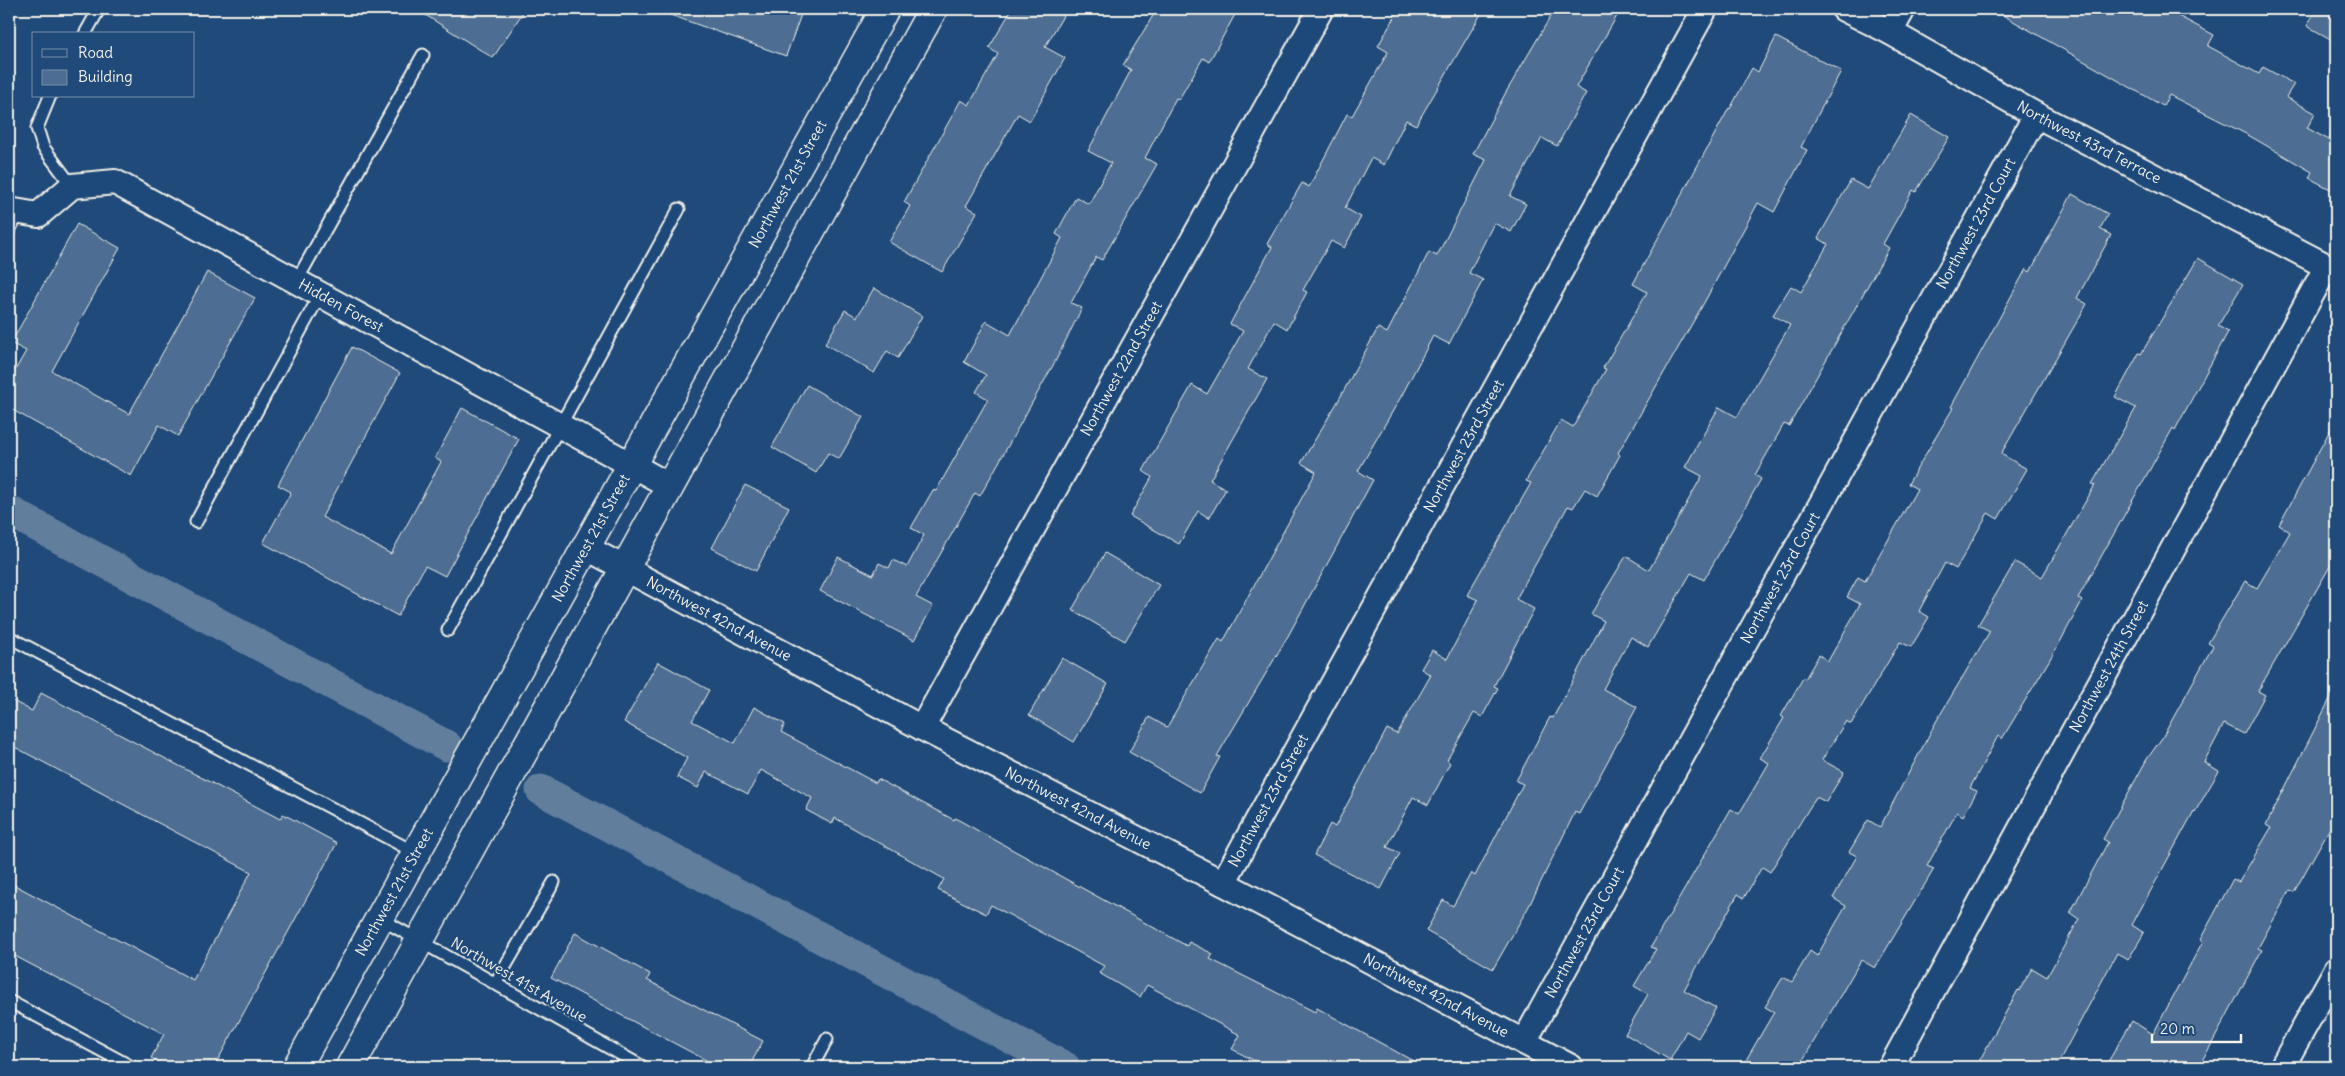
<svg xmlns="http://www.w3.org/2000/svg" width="2345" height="1076" viewBox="0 0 2345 1076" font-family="Delius,sans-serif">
	<rect width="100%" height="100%" fill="#1f4a7a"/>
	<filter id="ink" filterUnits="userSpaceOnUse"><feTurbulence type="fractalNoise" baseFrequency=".02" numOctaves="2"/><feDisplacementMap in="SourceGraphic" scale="10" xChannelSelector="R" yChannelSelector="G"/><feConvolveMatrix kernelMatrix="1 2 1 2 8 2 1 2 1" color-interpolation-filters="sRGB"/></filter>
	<g filter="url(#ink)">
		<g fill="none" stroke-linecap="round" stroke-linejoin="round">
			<!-- canal -->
			<path stroke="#627e9d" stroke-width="31" d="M9,511L447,746
				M541,790L1065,1067"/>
		</g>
		<!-- building -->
		<path fill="#4d6e92" stroke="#f4f1e8" d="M416,9H525L493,58Z
			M662,9H803L786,56L662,12Z
			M1012,9H1067L1045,47L1065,58L1030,121L1018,114L966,206L977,212L942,272L889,242L910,206L904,202L961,100L969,105L998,54L989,48Z
			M1157,9H1238L1209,62L1203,58L1179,99L1176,98L1145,158L1157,164L1102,260L1096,257L1071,303L1082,308L1056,360L980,496L975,493L916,597L933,606L914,640L820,591L838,557L873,575L879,563L889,568L893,560L907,567L924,535L911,528L933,490L936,491L988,399L976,392L986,375L964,362L986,321L1010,335L1062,238L1056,234L1076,197L1089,204L1111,163L1088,151L1131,70L1123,65Z
			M1399,9H1484L1416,125L1406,120L1384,165L1371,158L1345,208L1361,217L1344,248L1331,241L1303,290L1307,292L1287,329L1274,321L1248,369L1267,379L1210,480L1226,489L1209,518L1198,511L1179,544L1130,516L1152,477L1143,471L1192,385L1207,394L1243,331L1230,324L1272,247L1267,244L1302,183L1309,187L1347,114L1352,116L1388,52L1378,46Z
			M1555,9H1621L1576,87L1586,93L1557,146L1542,138L1510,196L1526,204L1511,232L1494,223L1469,273L1483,280L1449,344L1433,336L1402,395L1358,471L1373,480L1288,636L1217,756L1220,757L1200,793L1129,752L1149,717L1167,727L1219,639L1223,642L1316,472L1301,463L1337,403L1378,328L1387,333L1429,252L1437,256L1486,160L1473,154L1505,94Z
			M1992,9H2165L2214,35L2208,46L2259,74L2263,67L2294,84L2286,97L2315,113L2307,128L2329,140L2336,125V192L2309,178L2312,172L2248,135L2169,95L2163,106Z
			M2316,9H2336V42L2307,26Z
			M1776,37L1841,71L1801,147L1807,150L1774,212L1758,203L1705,301L1618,453L1620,455L1597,496L1585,489L1573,508L1568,506L1516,599L1534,609L1494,686L1498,688L1482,717L1474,713L1447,760L1450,763L1428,805L1413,797L1387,847L1400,853L1381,889L1314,855L1330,824L1335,827L1387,729L1397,734L1431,675L1421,669L1432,650L1447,659L1478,600L1467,595L1531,483L1526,481L1561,420L1573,427L1606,369L1603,368L1647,292L1633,284L1729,108L1730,109L1752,68L1758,72Z
			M1911,115L1949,137L1916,192L1913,190L1883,244L1889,248L1789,426L1784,424L1755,475L1761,479L1704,580L1691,573L1648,647L1631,637L1603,689L1637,707L1579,814L1575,812L1529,906L1493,969L1426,931L1443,900L1453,906L1471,873L1475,876L1523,784L1516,781L1550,717L1553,718L1604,621L1591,614L1626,556L1649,570L1702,476L1685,467L1719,407L1737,417L1790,325L1773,315L1791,286L1801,292L1828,244L1818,238L1851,180L1868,189Z
			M2072,194L2108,214L2100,229L2111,235L2077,298L2087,304L2001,454L2027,469L1998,519L1988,513L1956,569L1945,563L1919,611L1929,617L1911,647L1900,642L1851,724L1846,721L1822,760L1844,772L1826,802L1816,797L1770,872L1762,867L1744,898L1738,894L1684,990L1716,1008L1698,1038L1686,1031L1670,1060L1625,1034L1648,994L1634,986L1656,949L1651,947L1731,809L1739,814L1769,763L1760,758L1784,718L1781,716L1803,678L1805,679L1819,655L1828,661L1860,604L1847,597L1858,577L1865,581L1917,489L1908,484L1953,408L1951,407L2026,269L2030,272Z
			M77,224L120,248L52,371L129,414L207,272L255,298L178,436L159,425L131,476L9,408V381L26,351L11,343Z
			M2198,258L2243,284L2218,326L2228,332L2175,430L2173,428L2078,598L2082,601L2059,644L2002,739L1998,736L1970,788L1977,791L1963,816L1957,812L1927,866L1934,869L1875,968L1861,960L1799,1067H1742L1774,1012L1765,1007L1783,977L1792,982L1810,951L1817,956L1846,906L1833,898L1857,856L1849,852L1868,820L1880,827L1937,720L1990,631L1978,625L2015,562L2042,577L2095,485L2092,484L2136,408L2115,397L2139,353L2141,354Z
			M874,288L922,316L898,358L887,351L874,373L825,344L845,310L857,317Z
			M352,347L400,373L322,517L391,554L441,462L435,458L462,408L519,439L445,576L425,566L398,616L263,543L291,492L278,485Z
			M807,385L863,417L839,459L828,453L816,473L772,447Z
			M2336,419V556L2258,691L2265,695L2244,734L2224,724L2204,762L2219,771L2195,812L2194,811L2132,925L2144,933L2128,960L2117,953L2056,1067H1976L2018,990L2019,991L2032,968L2047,977L2079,919L2070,913L2108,842L2103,839L2147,759L2162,738L2213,646L2208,643L2245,581L2257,588L2290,532L2279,525Z
			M745,485L789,507L756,571L712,548Z
			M1105,553L1159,585L1125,641L1072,610Z
			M1062,658L1108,684L1074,742L1029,715Z
			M658,662L709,690L692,721L735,743L754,707L785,724L781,732L876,783L878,779L954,820L955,818L1187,946L1189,942L1213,954L1210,959L1315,1012L1317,1008L1424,1067H1266L1232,1049L1240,1035L1147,985L1140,997L1099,973L1104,966L991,905L986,914L938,890L944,879L835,818L832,824L806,810L812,798L761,770L748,794L706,772L698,788L677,777L687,758L624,722Z
			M2336,687V817L2294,892L2290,890L2258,948L2262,950L2210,1047L2198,1067H2105L2132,1021L2153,1034L2203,941L2200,940L2233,879L2239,882L2271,828L2266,825Z
			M41,693L280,819L283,814L337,843L214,1067H167L151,1058L164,1034L9,953V882L193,980L251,872L9,744V699L32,711Z
			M575,933L650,974L647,980L763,1041L749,1067H719L551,978Z"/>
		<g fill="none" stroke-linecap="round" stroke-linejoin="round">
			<!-- service casing -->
			<g stroke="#f4f1e8" stroke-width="15">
				<path id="service" d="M85,34L99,9
					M50,96L37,128L43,147L72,186
					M9,230L19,212
					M296,282L423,55
					M196,522L320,295
					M448,630L679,209
					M9,637L416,853
					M379,918L643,1067
					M495,984L554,882
					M9,1001L132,1067
					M812,1067L827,1039"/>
			</g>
			<!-- minor casing -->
			<g stroke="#f4f1e8" stroke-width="28">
				<g id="minor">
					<path id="s1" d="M1844,9L1890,32L2036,115L2336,271"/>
					<path d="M1890,32L1903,9"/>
					<path id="s2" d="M9,210L38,215L72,186L115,182L670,486"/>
					<path id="s3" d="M585,547L922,728L1223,883L1571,1067"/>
					<path id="s4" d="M922,728L1321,9"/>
					<path id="s5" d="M1223,883L1705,9"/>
					<path id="s6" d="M1524,1042L2036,115"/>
					<path id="s7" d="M1891,1067L2327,266"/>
					<path d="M2282,1067L2336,970"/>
				</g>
			</g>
			<!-- tertiary casing -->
			<g stroke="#f4f1e8" stroke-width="31">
				<g id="tertiary">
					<path id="s8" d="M297,1067L885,9"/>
					<path d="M350,1067L933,9"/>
				</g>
			</g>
			<!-- service -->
			<use href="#service" stroke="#1f4a7a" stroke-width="11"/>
			<!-- minor -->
			<use href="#minor" stroke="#1f4a7a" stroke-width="24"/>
			<!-- tertiary -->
			<use href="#tertiary" stroke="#1f4a7a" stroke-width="28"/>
		</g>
	</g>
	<g text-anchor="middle" stroke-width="4.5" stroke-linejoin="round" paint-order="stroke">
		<!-- street labels -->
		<g font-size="15" fill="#f4f1e8" stroke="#1f4a7a">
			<text dy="5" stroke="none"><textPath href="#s1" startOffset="279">Northwest 43rd Terrace</textPath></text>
			<text dy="5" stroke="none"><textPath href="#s8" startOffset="1010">Northwest 21st Street</textPath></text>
			<text dy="5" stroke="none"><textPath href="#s6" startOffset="935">Northwest 23rd Court</textPath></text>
			<text dy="5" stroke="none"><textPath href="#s2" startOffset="375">Hidden Forest</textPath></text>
			<text dy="5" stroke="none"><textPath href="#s4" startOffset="411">Northwest 22nd Street</textPath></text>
			<text dy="5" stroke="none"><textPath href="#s5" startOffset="499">Northwest 23rd Street</textPath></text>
			<text dy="5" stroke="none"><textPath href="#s8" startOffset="605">Northwest 21st Street</textPath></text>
			<text dy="5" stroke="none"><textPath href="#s6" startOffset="530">Northwest 23rd Court</textPath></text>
			<text dy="5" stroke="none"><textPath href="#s3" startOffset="152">Northwest 42nd Avenue</textPath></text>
			<text dy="5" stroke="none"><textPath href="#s7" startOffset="456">Northwest 24th Street</textPath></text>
			<text dy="5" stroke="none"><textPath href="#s5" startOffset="94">Northwest 23rd Street</textPath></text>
			<text dy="5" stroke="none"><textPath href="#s3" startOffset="558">Northwest 42nd Avenue</textPath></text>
			<text dy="5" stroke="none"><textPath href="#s8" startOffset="200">Northwest 21st Street</textPath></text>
			<text dy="5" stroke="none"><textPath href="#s6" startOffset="125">Northwest 23rd Court</textPath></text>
			<text transform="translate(519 980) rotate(30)" y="5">Northwest 41st Avenue</text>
			<text dy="5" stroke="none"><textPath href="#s3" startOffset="962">Northwest 42nd Avenue</textPath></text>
		</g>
	</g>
	<!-- margin -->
	<rect width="2345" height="1076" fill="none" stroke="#1f4a7a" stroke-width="30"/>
	<rect x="15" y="15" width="2315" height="1046" fill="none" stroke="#f4f1e8" stroke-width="2" filter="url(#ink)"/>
	<!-- legend -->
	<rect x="32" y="32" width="162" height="65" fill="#1f4a7a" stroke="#748da6"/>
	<rect x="42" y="49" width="25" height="8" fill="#1f4a7a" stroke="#748da6"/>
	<text x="78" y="58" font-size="15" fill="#f4f1e8">Road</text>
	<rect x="42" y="70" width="25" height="15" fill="#4d6e92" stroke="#748da6"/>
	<text x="78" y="82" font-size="15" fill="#f4f1e8">Building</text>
	<!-- scale -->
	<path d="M2152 1034v8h89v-8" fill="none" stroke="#f4f1e8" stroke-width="2.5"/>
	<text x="2160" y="1034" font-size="15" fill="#f4f1e8" stroke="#1f4a7a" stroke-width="4" paint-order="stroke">20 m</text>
</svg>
